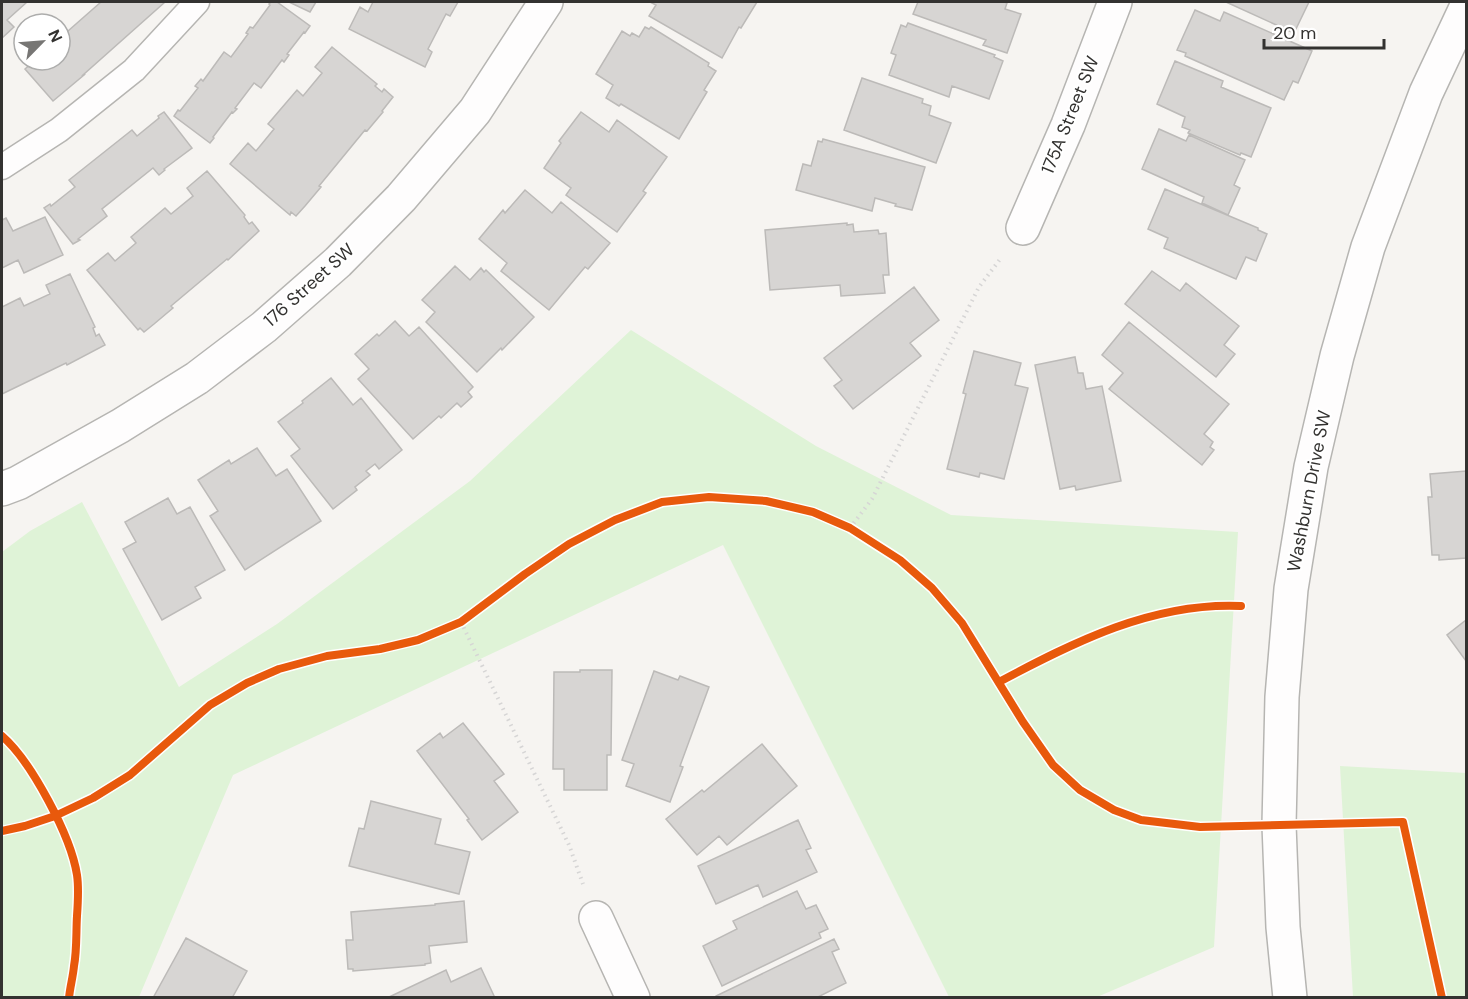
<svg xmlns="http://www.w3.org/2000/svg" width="1468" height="999" viewBox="0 0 1468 999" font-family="'DM Sans',sans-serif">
	<rect width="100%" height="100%" fill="#f6f4f1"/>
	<!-- green -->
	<path fill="#dff3d7" d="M631,330L816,446L951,515L1238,532L1214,947L1097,997H949L723,545L233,775L139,997H2V552L30,531L82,502L179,687L277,624L470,481Z
		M1340,766L1466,773V997H1353Z"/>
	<!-- building -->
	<path fill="#d7d5d3" stroke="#bcbab8" stroke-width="1.5" d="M2,2H27L7,20L14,27L2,38Z
		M101,2H165L83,75H84L53,101L25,69L35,60H60V38Z
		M271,2H277L310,26L305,33L304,32L287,54L289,55L284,62L282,60L261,88L254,83L235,108L237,109L233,113L232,112L213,137L214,138L210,143L174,116L178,110L180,111L198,88L195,86L201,79L203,81L224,52L231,57L248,34L246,33L250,27L253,28L270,5L269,4Z
		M289,2H316L310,12Z
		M373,2H458L450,16L446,14L428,49L432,52L425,67L349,29L360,7L368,12Z
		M650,2H757L741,28L739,27L722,58L649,16L656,5Z
		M918,2H1004L1007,3L1005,9L1021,14L1007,53L983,45L986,40L913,14Z
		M1226,2H1309L1294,33Z
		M1195,10L1220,21L1224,12L1312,51L1298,83L1293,81L1284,100L1185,56L1186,53L1177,50Z
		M908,23L995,55L994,57L1003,61L989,99L952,86L949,97L889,75L896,55L891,53L901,25L906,27Z
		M645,27L649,29L651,27L709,63L708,66L716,71L704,90L707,92L679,139L621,104L619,106L606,98L613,85L596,74L622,31L630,36L632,33L639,37Z
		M332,47L377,84L375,86L382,92L384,89L393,97L382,111L383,112L367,131L365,130L319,186L321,187L305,206L296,216L291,212L290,215L230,164L248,143L256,151L274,129L268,124L297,90L303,96L322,73L315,67Z
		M1175,61L1223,81L1221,87L1271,108L1251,157L1241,153L1240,155L1188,133L1190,130L1182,127L1185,117L1157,104Z
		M862,78L923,99L922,103L931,106L929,115L951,123L936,163L844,130Z
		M164,112L192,148L164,169L165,170L159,175L153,168L102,209L107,216L78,239L80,240L73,244L44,208L50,204L51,206L75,187L69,180L132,130L137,136L159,118L158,116Z
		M581,112L609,132L617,120L667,157L643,191L646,193L617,232L566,195L571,188L544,168L561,143L559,141Z
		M1159,129L1186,141L1189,135L1245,160L1234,185L1240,188L1228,215L1202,203L1204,197L1142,169Z
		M823,139L925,167L912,210L895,206L896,204L875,198L872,211L796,190L803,164L811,166L818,141L822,142Z
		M207,171L245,215L244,217L249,224L252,222L259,231L228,260L227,259L171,306L173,308L154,324L144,332L140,328L138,330L87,270L108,253L115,261L136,243L131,237L165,208L171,214L193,196L187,188Z
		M1165,189L1258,228V230L1267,234L1256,261L1246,257L1236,279L1164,248L1168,238L1148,229Z
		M525,190L552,213L561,202L610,243L588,269L585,267L549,310L501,271L507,263L479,239L503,210L505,213Z
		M45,217L63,255L24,273L18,260L2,268V220L6,218L13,231Z
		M847,223V225L853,224L854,232L878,230L879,234L886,233L889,275H883L885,293L841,296L840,285L770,290L765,230Z
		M455,266L470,280L481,268L484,272L486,270L534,317L502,350L501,348L477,372L426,322L435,312L422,300Z
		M1152,271L1180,291L1186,283L1239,326L1224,345L1235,354L1216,377L1125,304Z
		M70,274L95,327L93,328L96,336L99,334L105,345L67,365L66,363L2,394V307L20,298L24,306L50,294L46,285Z
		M914,287L939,320L910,343L921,356L853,409L834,386L842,380L824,358Z
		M395,321L409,336L419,327L473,387L468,392L472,397L461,407L457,403L441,418L439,416L413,439L358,379L369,369L355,354L377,334L379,336Z
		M1129,322L1229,404L1204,434L1213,442L1210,447L1214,450L1202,465L1109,389L1123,373L1102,355Z
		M974,351L1021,363L1015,385L1028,388L1004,479L980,473L979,477L947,469L966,394L963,393Z
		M1075,357L1078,373H1083L1086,389L1102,386L1121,481L1076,490L1075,486L1060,489L1035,365Z
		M331,378L353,405L361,398L402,450L379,469L375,464L366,471L370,475L355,487L357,490L333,509L291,456L300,449L278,422L303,403L302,401Z
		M257,448L276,476L287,469L321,521L245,570L210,516L218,511L198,480L229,460L231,464Z
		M1466,471V558L1439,560V555H1432L1428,497H1432L1430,474Z
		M168,498L177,514L190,507L225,570L195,587L201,598L162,620L123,549L136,542L125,522Z
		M1466,620V661L1447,635Z
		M580,670H612L611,755H607V790H564V769H553L554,672H580Z
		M654,671L678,680L680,676L709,687L680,766L683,767L670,802L626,786L634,764L622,760Z
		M463,723L504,774L494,781L518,812L482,840L467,820L469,819L417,751L440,733L443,738Z
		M762,744L797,786L727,845L719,836L697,855L666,819L702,790L704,792Z
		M371,801L441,819L435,844L470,852L459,894L349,866L359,828L364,829Z
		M798,820L811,848L806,850L817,872L763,897L758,885L716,904L698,866Z
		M797,891L806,909L816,905L828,929L819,933L821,938L722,986L703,946L737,929L733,921Z
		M464,901L467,942L429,946L431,963L425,964V965L353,971V969H348L346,940H353L351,912L435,905V904Z
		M186,938L247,971L232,998H153Z
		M834,939L839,949L832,952L846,983L816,998H716V996Z
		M481,968L495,998H387L446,970L451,982Z"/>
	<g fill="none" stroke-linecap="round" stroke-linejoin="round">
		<!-- service casing -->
		<g stroke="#b6b5b2" stroke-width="27">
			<path id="service" d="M2,167L59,130L134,70L197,2"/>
		</g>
		<!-- minor casing -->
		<g stroke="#b6b5b2" stroke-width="36">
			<path id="minor" d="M1023,228L1068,125L1115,2
				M2,489L18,483L120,426L197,378L264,327L338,262L401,198L475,111L546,2
				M596,918L633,998"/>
		</g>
		<!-- tertiary casing -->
		<g stroke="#b6b5b2" stroke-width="36">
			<path id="tertiary" d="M1290,998L1283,927L1279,825L1282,697L1291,589L1311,467L1337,356L1368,247L1426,93L1466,8"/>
		</g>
		<!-- path -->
		<path stroke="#d6d5d5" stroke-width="4" stroke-dasharray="1.5 4.5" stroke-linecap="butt" d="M850,528L872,499L979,287L1001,258
			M461,622L569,845L583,884"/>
		<!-- service -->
		<use href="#service" stroke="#fefdfd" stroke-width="24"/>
		<!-- minor -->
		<use href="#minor" stroke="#fefdfd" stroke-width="33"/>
		<!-- tertiary -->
		<use href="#tertiary" stroke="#fefdfd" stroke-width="33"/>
		<!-- cycleway casing -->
		<g stroke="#fff" stroke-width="11">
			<path id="cycleway" d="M999,682C1074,642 1153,602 1241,606
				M2,736C31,761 71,836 77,875C79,888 78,902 77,916C76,932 77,950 74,966C73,977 70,987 69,998
				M2,831L25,826L55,816L93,798L130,775L210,705L247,683L279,669L327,656L380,649L418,640L461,622L525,574L569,544L615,520L662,502L709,497L766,501L813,512L850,528L900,560L932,588L962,623L1023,722L1053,765L1080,790L1114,810L1141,820L1200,827L1403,822L1442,998"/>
		</g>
		<!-- cycleway -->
		<use href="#cycleway" stroke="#e8590c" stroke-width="8"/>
	</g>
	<g text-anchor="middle" stroke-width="4.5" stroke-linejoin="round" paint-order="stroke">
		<!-- street labels -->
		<g font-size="18" fill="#333230" stroke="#fff">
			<text transform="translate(1070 115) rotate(-68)" y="6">175A Street SW</text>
			<text transform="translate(309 285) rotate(-42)" y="6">176 Street SW</text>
			<text transform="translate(1309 491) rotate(-79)" y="6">Washburn Drive SW</text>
		</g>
	</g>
	<!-- border -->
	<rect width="1468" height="999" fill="none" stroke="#333230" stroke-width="6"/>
	<!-- north arrow -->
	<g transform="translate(42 42) rotate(65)"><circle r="28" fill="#ffffff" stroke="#adadac" stroke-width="1.5"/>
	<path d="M0-4.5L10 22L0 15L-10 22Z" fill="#777674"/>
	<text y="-9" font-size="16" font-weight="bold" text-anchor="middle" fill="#333230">N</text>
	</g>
	<!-- scale -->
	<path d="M1264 39v9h120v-9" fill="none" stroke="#333230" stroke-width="3"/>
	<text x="1273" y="39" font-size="18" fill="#333230" stroke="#ffffff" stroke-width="4.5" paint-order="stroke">20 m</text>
</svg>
